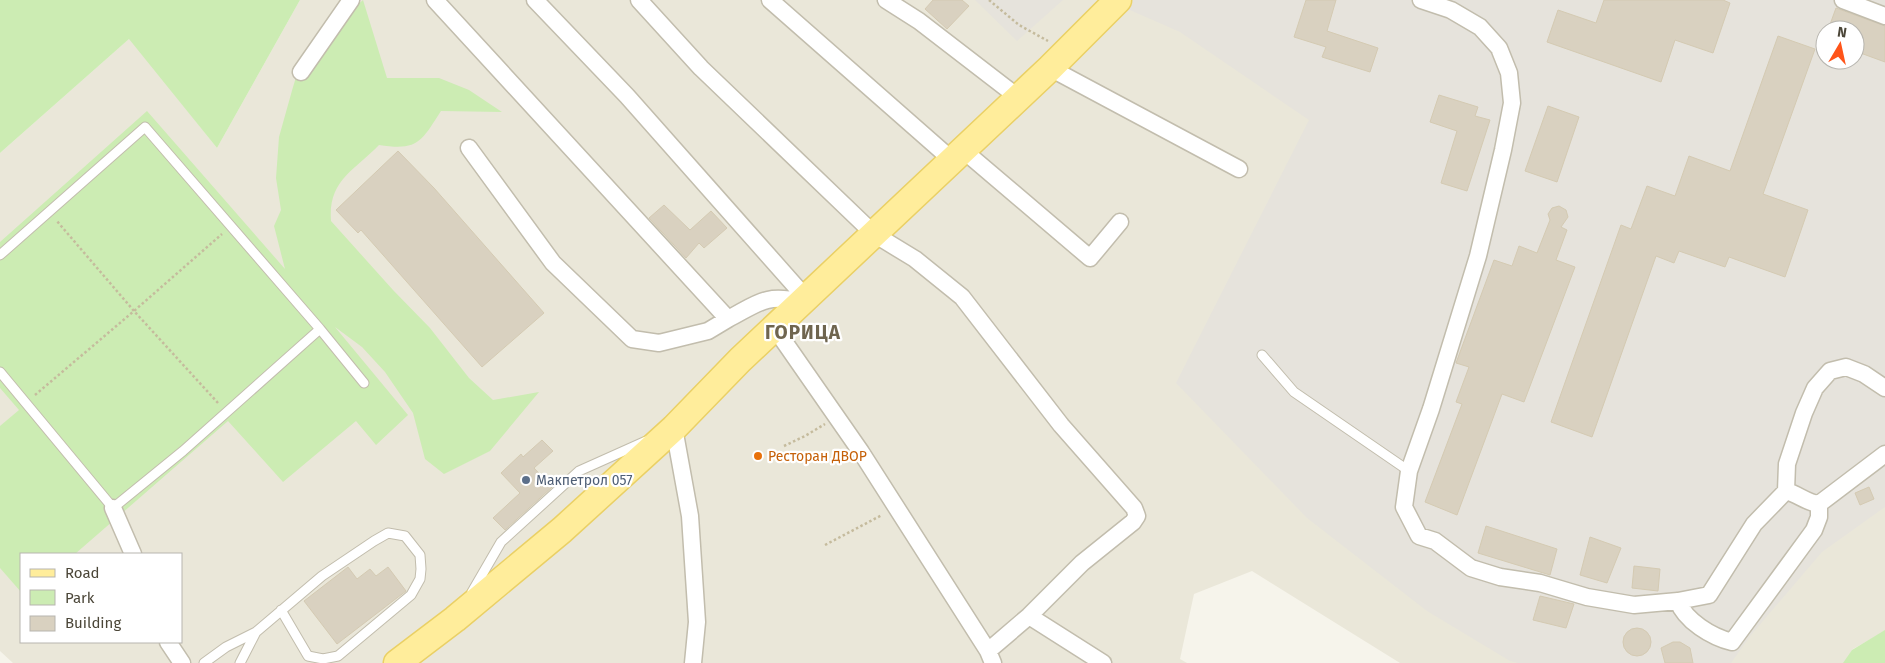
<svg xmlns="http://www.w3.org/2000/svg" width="1885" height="663" viewBox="0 0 1885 663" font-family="'Fira Sans',sans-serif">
	<rect width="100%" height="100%" fill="#f6f4eb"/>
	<!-- residential -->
	<path fill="#eae7d9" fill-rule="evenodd" d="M300,0H1885V631L1853,649L1844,663H1400L1252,571L1194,594L1180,659L1187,663H13L0,651V153L130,38L217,148ZM1825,30H1855V60H1825ZM21,554H181V642H21Z"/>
	<!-- industrial -->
	<path fill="#e6e3dc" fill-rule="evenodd" d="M975,0H1063L1017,41Z
		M1130,0H1885V507L1822,552L1751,635L1731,663H1518L1510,661L1427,611L1307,518L1176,383L1309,120L1180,32L1123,7ZM1825,30H1855V60H1825Z"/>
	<!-- green -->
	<path fill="#ccecb3" d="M0,0H300L217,148L129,39L0,153Z
		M363,0L387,78H439L469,90L502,112L441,111C421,142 418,151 379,145C354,171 328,180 331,221L393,290L430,328L469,378L493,400L539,392L490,451L444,474L425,459L413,413L385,372L362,347L335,327L408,415L376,445L356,421L283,482L228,421L75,554H21V592L0,568V426L19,410L0,388V242L147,111L285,269L274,226L281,210L276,178L279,137L293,87L304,52Z
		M1885,630V663H1843L1852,650Z"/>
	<!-- building -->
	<path fill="#d9d1c0" stroke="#d4cab2" d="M933,0H962L969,6L947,29L925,9Z
		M1306,0H1336L1327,31L1378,48L1370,72L1322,57L1326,47L1294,37Z
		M1604,0H1723L1730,3L1713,53L1675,40L1661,82L1547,42L1558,10L1596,23Z
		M1836,8L1885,26V62L1855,51V30H1828Z
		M1778,36L1815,49L1763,194L1808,210L1785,277L1729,257L1725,267L1679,251L1674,263L1656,256L1592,437L1551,422L1621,225L1631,229L1647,186L1675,196L1689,156L1730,171Z
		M1439,95L1478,107L1475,116L1490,120L1467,191L1441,183L1457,131L1430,122Z
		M1548,106L1579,117L1557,182L1525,171Z
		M398,151L434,188L544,313L482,367L361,230L358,233L336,210Z
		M664,205L690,230L711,211L727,228L704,248L699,243L686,258L649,218Z
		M1559,206L1566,210L1568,217L1561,227L1567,230L1556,260L1575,267L1524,402L1502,394L1457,515L1425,502L1462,404L1456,402L1469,367L1456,363L1494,260L1512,266L1519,246L1537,253L1550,220L1548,214L1552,208Z
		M542,440L553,451L534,468L552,487L505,530L493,518L520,493L501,473L521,454L523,457Z
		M1869,487L1874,499L1860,505L1855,493Z
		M1486,526L1557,549L1550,575L1478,553Z
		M1590,537L1621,548L1607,583L1580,575Z
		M1634,566L1660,569L1658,591L1632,588Z
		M348,567L357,579L370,569L376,576L388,567L406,591L337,644L304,601Z
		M1540,596L1574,604L1566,628L1533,620Z
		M1623 642a14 14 0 1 1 28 0a14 14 0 1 1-28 0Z
		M1673,642H1680L1690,648L1693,663H1665L1661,648Z"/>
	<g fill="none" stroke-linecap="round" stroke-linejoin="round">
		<!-- lane casing -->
		<g stroke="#c2bdad" stroke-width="11">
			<path id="lane" d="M0,255L145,127L320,329L364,383
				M1262,355L1294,392L1409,471
				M0,372L113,508L183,451L320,329
				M472,592L501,542L579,471L646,441
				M204,663L226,647L256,632L322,576L374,541L388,533L405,536L420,555L421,569L420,579L411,595L338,656L323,659L308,656L281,610
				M240,663L256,632"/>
		</g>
		<!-- street casing -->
		<g stroke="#c2bdad" stroke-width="19">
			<path id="street" d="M435,0L728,319C757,304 766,293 800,302
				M535,0L627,96L805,297
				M639,0L701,68L874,234L915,259L962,297L1061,425L1134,508L1137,516L1133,522L1082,563L1029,616L988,651
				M770,0L952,160
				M886,0L919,21L1019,98
				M1421,0L1451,10L1480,27L1499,48L1509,73L1512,103L1503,150L1478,256L1431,409L1409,471L1404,507L1419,536L1435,541L1471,568L1500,577L1540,583L1587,597L1634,605L1678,601L1709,595L1754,524L1786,491C1798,494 1807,503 1819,504V517L1814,530L1732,642C1712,637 1685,621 1678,601
				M1843,0L1885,16
				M1050,68L1239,169
				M301,72L351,0
				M469,148L553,263L632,339L659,343L708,331L728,319
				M963,150L1090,258L1120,222
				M774,327L861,452L988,651L993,663
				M674,428L690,516L697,622L693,663
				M1786,491L1787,464L1804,413L1815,388L1830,371L1846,367L1864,374L1885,388
				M1819,504L1885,454
				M113,508L133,554
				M1029,616L1103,663
				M168,642L182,663"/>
		</g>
		<!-- primary casing -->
		<g stroke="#ead065" stroke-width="29">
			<path id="primary" d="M397,663L455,619L562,530L674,428L740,360L1050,68L1118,0"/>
		</g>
		<!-- path -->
		<path stroke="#c5bb9d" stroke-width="2.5" stroke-dasharray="2.5 2.5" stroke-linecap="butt" d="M989,0L1019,25L1048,41
			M35,395L134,311L56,220
			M218,403L134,311L222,234
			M784,446L805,436L825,424
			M825,545L882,515"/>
		<!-- lane -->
		<use href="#lane" stroke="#fff" stroke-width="9"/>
		<!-- street -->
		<use href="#street" stroke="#fff" stroke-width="16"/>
		<!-- primary -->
		<use href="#primary" stroke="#ffed9b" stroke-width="26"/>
	</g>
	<!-- markers -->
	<circle fill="#e8710a" stroke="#fff" stroke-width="2" cx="758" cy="456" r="5"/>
	<circle fill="#5c6f8a" stroke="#fff" stroke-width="2" cx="526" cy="480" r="5"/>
	<g text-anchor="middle" stroke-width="4.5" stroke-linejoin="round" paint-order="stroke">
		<!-- food labels -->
		<g font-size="14" fill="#c56008" stroke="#fff" text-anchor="start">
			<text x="768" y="461">Ресторан ДВОР</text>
		</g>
		<!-- service labels -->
		<g font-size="14" fill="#4e5e75" stroke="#fff" text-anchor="start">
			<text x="536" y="485">Макпетрол 057</text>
		</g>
		<!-- district labels -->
		<g font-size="19" font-weight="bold" letter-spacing="1" fill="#6f654f" stroke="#fff">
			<text x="803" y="339">ГОРИЦА</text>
		</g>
	</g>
	<!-- legend -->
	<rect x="20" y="553" width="162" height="90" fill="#ffffff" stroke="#b7b5af"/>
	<rect x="30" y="569" width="25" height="8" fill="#ffed9b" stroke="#b7b5af"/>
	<text x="65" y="578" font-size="15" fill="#4b4638">Road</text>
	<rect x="30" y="590" width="25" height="15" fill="#ccecb3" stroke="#b7b5af"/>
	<text x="65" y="603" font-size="15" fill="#4b4638">Park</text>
	<rect x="30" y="616" width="25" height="15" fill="#d9d1c0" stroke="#b7b5af"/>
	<text x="65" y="628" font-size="15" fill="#4b4638">Building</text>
	<!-- north arrow -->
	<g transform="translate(1840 45) rotate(9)"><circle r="24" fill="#ffffff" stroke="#b7b5af"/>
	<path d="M0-4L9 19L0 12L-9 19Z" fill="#ff5419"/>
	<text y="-8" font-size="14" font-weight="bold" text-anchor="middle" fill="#4b4638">N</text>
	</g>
</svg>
